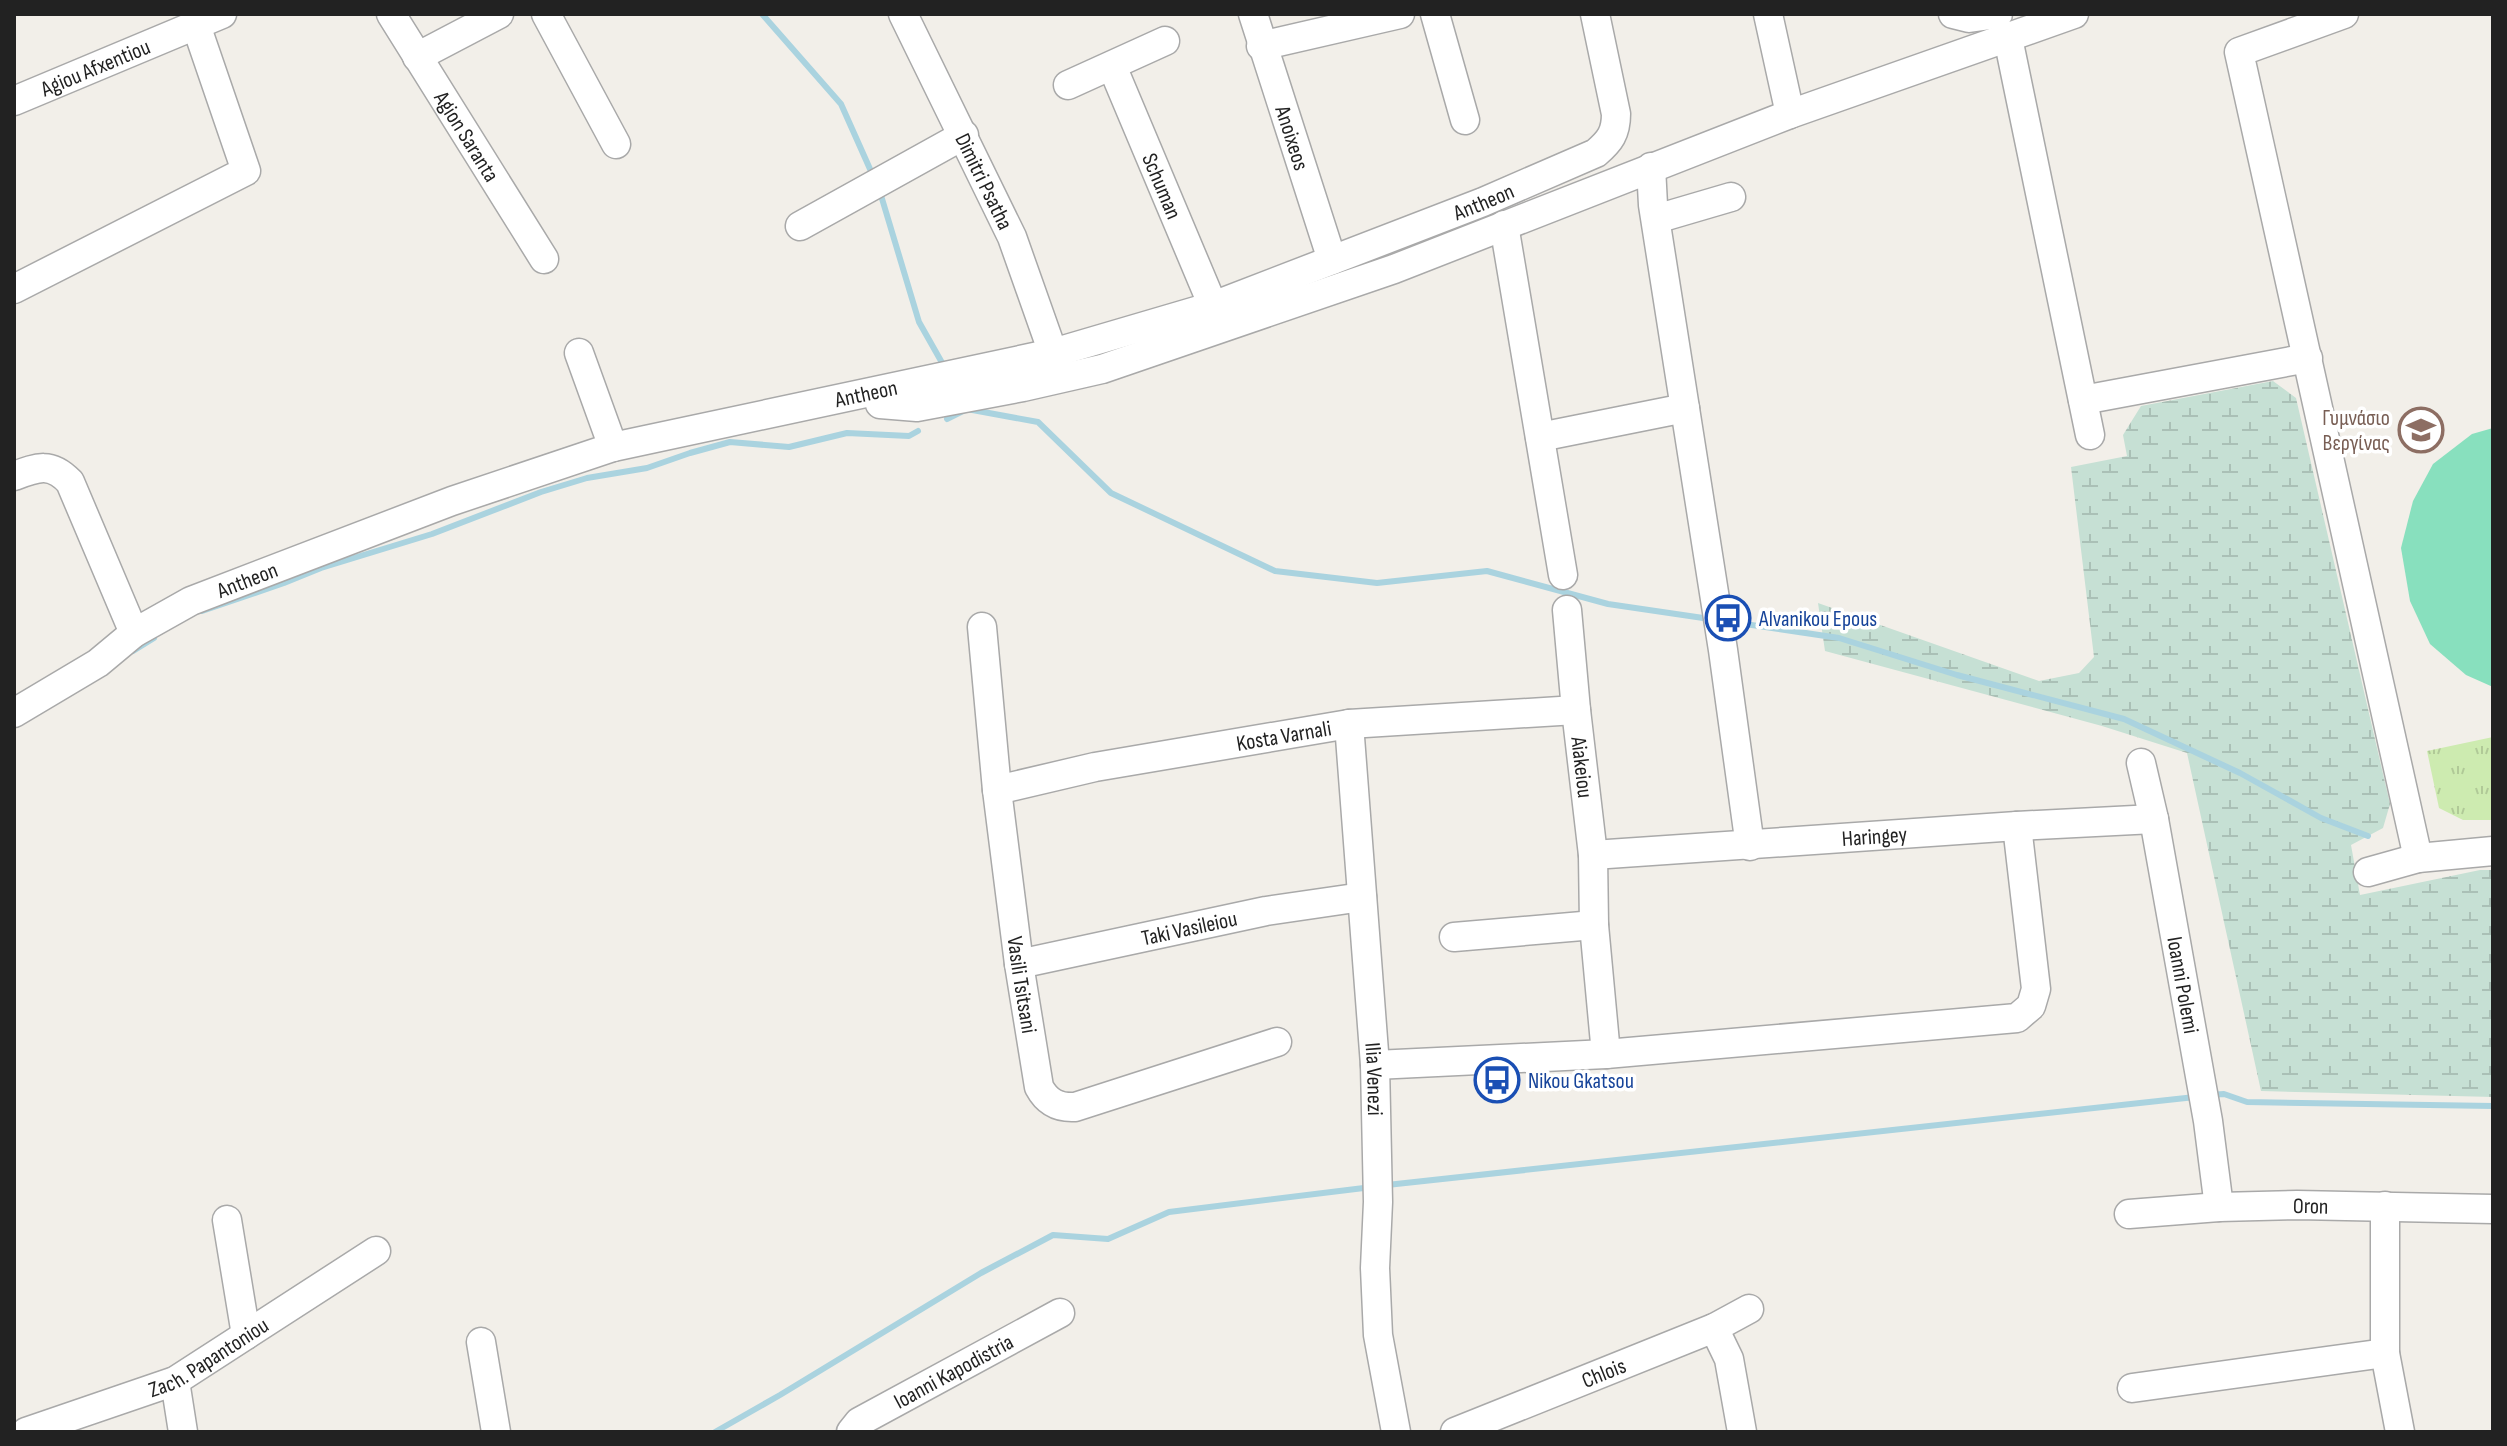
<svg xmlns="http://www.w3.org/2000/svg" width="2507" height="1446" viewBox="0 0 2507 1446" font-family="'Sofia Sans Condensed',sans-serif">
	<defs>
		<pattern id="grass-tufts" width="24" height="20" patternUnits="userSpaceOnUse" patternTransform="scale(2)"><rect width="24" height="20" fill="#cdebb0"/><path d="M3 7l-1-3M5 7V3M7 7l1-3M15 17l-1-3M17 17v-4M19 17l1-3" fill="none" stroke="#b0c997"/></pattern>
		<pattern id="wetland-marsh" width="20" height="14" patternUnits="userSpaceOnUse" patternTransform="scale(2)"><rect width="20" height="14" fill="#c6e0d4"/><path d="M1 5h8M5 5V1M11 12h8M15 12V8" fill="none" stroke="#aac0b6"/></pattern>
	</defs>
	<rect width="100%" height="100%" fill="#f2efe9"/>
	<!-- grass -->
	<path fill="url(#grass-tufts)" d="M2493,737V820H2463L2439,808L2427,751Z"/>
	<!-- wetland -->
	<path fill="url(#wetland-marsh)" d="M2273,381L2296,398L2390,804L2383,828L2351,845L2360,895L2480,870H2493V1097L2261,1091L2187,753L2102,726L1825,651L1818,603L2039,681L2079,673L2094,657L2071,467L2127,456L2123,435L2141,406Z"/>
	<!-- pitch -->
	<path fill="#88e0be" d="M2493,428V687L2466,675L2430,644L2410,601L2401,548L2413,501L2433,464L2472,434Z"/>
	<g fill="none" stroke-linecap="round" stroke-linejoin="round">
		<!-- stream -->
		<path stroke="#aad3df" stroke-width="6" d="M762,14L841,104L874,178
			M880,192L919,322L945,368
			M967,409L1038,422L1111,493L1275,571L1377,583L1487,571L1608,604L1710,619
			M947,419L965,410
			M202,611L284,583L321,568L432,534L541,492L587,478L647,468L690,453L730,442L789,447L847,433L909,436L918,431
			M1725,621L1839,638L1957,675L2124,719L2240,773L2321,818L2368,836
			M133,651L154,638
			M2210,1095L2224,1094L2247,1102L2493,1106
			M1387,1185L2195,1097
			M715,1432L780,1395L981,1273L1053,1235L1108,1239L1169,1212L1372,1187"/>
		<!-- minor casing -->
		<g stroke="#a9a9a9" stroke-width="31">
			<g id="minor">
				<path id="s1" d="M391,14L544,259"/>
				<path d="M546,14L616,144"/>
				<path id="s2" d="M903,14L1012,237L1053,353"/>
				<path id="s3" d="M1253,14L1332,260"/>
				<path d="M1435,14L1465,120"/>
				<path d="M1768,14L1790,114"/>
				<path d="M1953,14L1969,18L1998,14"/>
				<path d="M2344,14L2239,52L2418,858"/>
				<path d="M2008,38L2090,435"/>
				<path d="M1261,46L1400,14"/>
				<path d="M417,57L499,14"/>
				<path id="s4" d="M1112,66L1213,306"/>
				<path d="M1068,85L1165,41"/>
				<path id="s5" d="M14,101L222,14"/>
				<path d="M1651,167L1653,205L1723,650L1750,846"/>
				<path d="M1656,219L1731,197"/>
				<path d="M1504,225L1563,575"/>
				<path d="M800,226L964,135"/>
				<path d="M14,289L246,171L196,25"/>
				<path d="M579,353L613,447"/>
				<path d="M2083,400L2308,358"/>
				<path d="M880,404L917,407L1023,387L1102,369L1394,269L1790,114L2074,14"/>
				<path d="M1540,437L1685,408"/>
				<path d="M14,476C38,467 51,462 70,482L134,633"/>
				<path id="s6" d="M1567,610L1576,710L1593,855L1594,925L1606,1054"/>
				<path id="s7" d="M982,627L997,790L1019,964L1039,1087C1047,1102 1058,1108 1075,1107L1277,1042"/>
				<path id="s8" d="M14,713L98,663L134,633L191,601L452,501L613,447L1053,353L1213,306L1483,202L1596,153C1610,141 1616,133 1616,114L1595,14"/>
				<path id="s9" d="M1349,724L1375,1065L1378,1202L1375,1268L1378,1335L1396,1432"/>
				<path id="s10" d="M2141,763L2154,819L2208,1121L2219,1207"/>
				<path id="s11" d="M997,790L1095,767L1349,724L1576,710"/>
				<path id="s12" d="M1593,855L2017,826L2154,819"/>
				<path d="M2368,872L2418,858L2493,851"/>
				<path d="M1454,937L1594,925"/>
				<path id="s13" d="M1019,964L1266,911L1362,897"/>
				<path d="M1375,1065L1606,1054L2017,1018L2031,1006L2036,989L2017,826"/>
				<path d="M2385,1206V1353L2400,1432"/>
				<path id="s14" d="M2129,1214L2219,1207L2297,1205L2493,1209"/>
				<path d="M227,1220L246,1335"/>
				<path d="M1714,1328L1729,1359L1742,1432"/>
				<path d="M481,1342L496,1432"/>
				<path d="M175,1381L183,1432"/>
				<path d="M2132,1388L2385,1353"/>
				<path id="s15" d="M26,1432L175,1381L376,1251"/>
				<path id="s16" d="M851,1432L859,1422L1060,1313"/>
				<path id="s17" d="M1455,1432L1714,1328L1749,1309"/>
			</g>
		</g>
		<!-- minor -->
		<use href="#minor" stroke="#fff" stroke-width="28"/>
	</g>
	<!-- icons -->
	<defs>
		<g id="school-ring" transform="scale(2.3)"><circle r="9.5" fill="#fff" stroke="#8d6e63" stroke-width="1.5"/><path d="M0-5L7-2L0 1L-7-2ZM-4 1L0 2.5L4 1V4Q0 6-4 4Z" fill="#8d6e63"/></g>
		<g id="bus-ring" transform="scale(2.3)"><circle r="9.5" fill="#fff" stroke="#1a4fb4" stroke-width="1.5"/><path d="M-5-6H5V4H4V6H2V4H-2V6H-4V4H-5ZM-3.5-4V0h7V-4ZM-3.5 1.2v1.5H-2V1.2ZM2 1.2v1.5H3.5V1.2Z" fill="#1a4fb4"/></g>
	</defs>
	<g fill-rule="evenodd">
		<use href="#school-ring" x="2421" y="430"/>
		<use href="#bus-ring" x="1728" y="618"/>
		<use href="#bus-ring" x="1497" y="1080"/>
	</g>
	<g text-anchor="middle" stroke-width="7" stroke-linejoin="round" paint-order="stroke">
		<!-- street labels -->
		<g font-size="22" fill="#222" stroke="#fff">
			<text dy="8" stroke="none"><textPath href="#s5" startOffset="88">Agiou Afxentiou</textPath></text>
			<text dy="8" stroke="none"><textPath href="#s1" startOffset="144">Agion Saranta</textPath></text>
			<text dy="8" stroke="none"><textPath href="#s3" startOffset="130">Anoixeos</textPath></text>
			<text dy="8" stroke="none"><textPath href="#s2" startOffset="186">Dimitri Psatha</textPath></text>
			<text dy="8" stroke="none"><textPath href="#s4" startOffset="130">Schuman</textPath></text>
			<text dy="8" stroke="none"><textPath href="#s8" startOffset="1566">Antheon</textPath></text>
			<text dy="8" stroke="none"><textPath href="#s8" startOffset="918">Antheon</textPath></text>
			<text dy="8" stroke="none"><textPath href="#s8" startOffset="270">Antheon</textPath></text>
			<text dy="8" stroke="none"><textPath href="#s11" startOffset="292">Kosta Varnali</textPath></text>
			<text dy="8" stroke="none"><textPath href="#s6" startOffset="158">Aiakeiou</textPath></text>
			<text dy="8" stroke="none"><textPath href="#s12" startOffset="282">Haringey</textPath></text>
			<text dy="8" stroke="none"><textPath href="#s13" startOffset="174">Taki Vasileiou</textPath></text>
			<text dy="8" stroke="none"><textPath href="#s10" startOffset="226">Ioanni Polemi</textPath></text>
			<text dy="8" stroke="none"><textPath href="#s7" startOffset="360">Vasili Tsitsani</textPath></text>
			<text dy="8" stroke="none"><textPath href="#s9" startOffset="356">Ilia Venezi</textPath></text>
			<text dy="8" stroke="none"><textPath href="#s14" startOffset="182">Oron</textPath></text>
			<text dy="8" stroke="none"><textPath href="#s15" startOffset="198">Zach. Papantoniou</textPath></text>
			<text dy="8" stroke="none"><textPath href="#s16" startOffset="120">Ioanni Kapodistria</textPath></text>
			<text dy="8" stroke="none"><textPath href="#s17" startOffset="160">Chlois</textPath></text>
		</g>
		<!-- education labels -->
		<g font-size="22" fill="#785e54" stroke="#fff" text-anchor="end">
			<text x="2390" y="425">Γυμνάσιο<tspan x="2390" dy="25">Βεργίνας</tspan></text>
		</g>
		<!-- transit labels -->
		<g font-size="22" fill="#164399" stroke="#fff" text-anchor="start">
			<text x="1759" y="626">Alvanikou Epous</text>
			<text x="1528" y="1088">Nikou Gkatsou</text>
		</g>
	</g>
	<!-- border -->
	<rect width="2507" height="1446" fill="none" stroke="#222222" stroke-width="32"/>
</svg>
